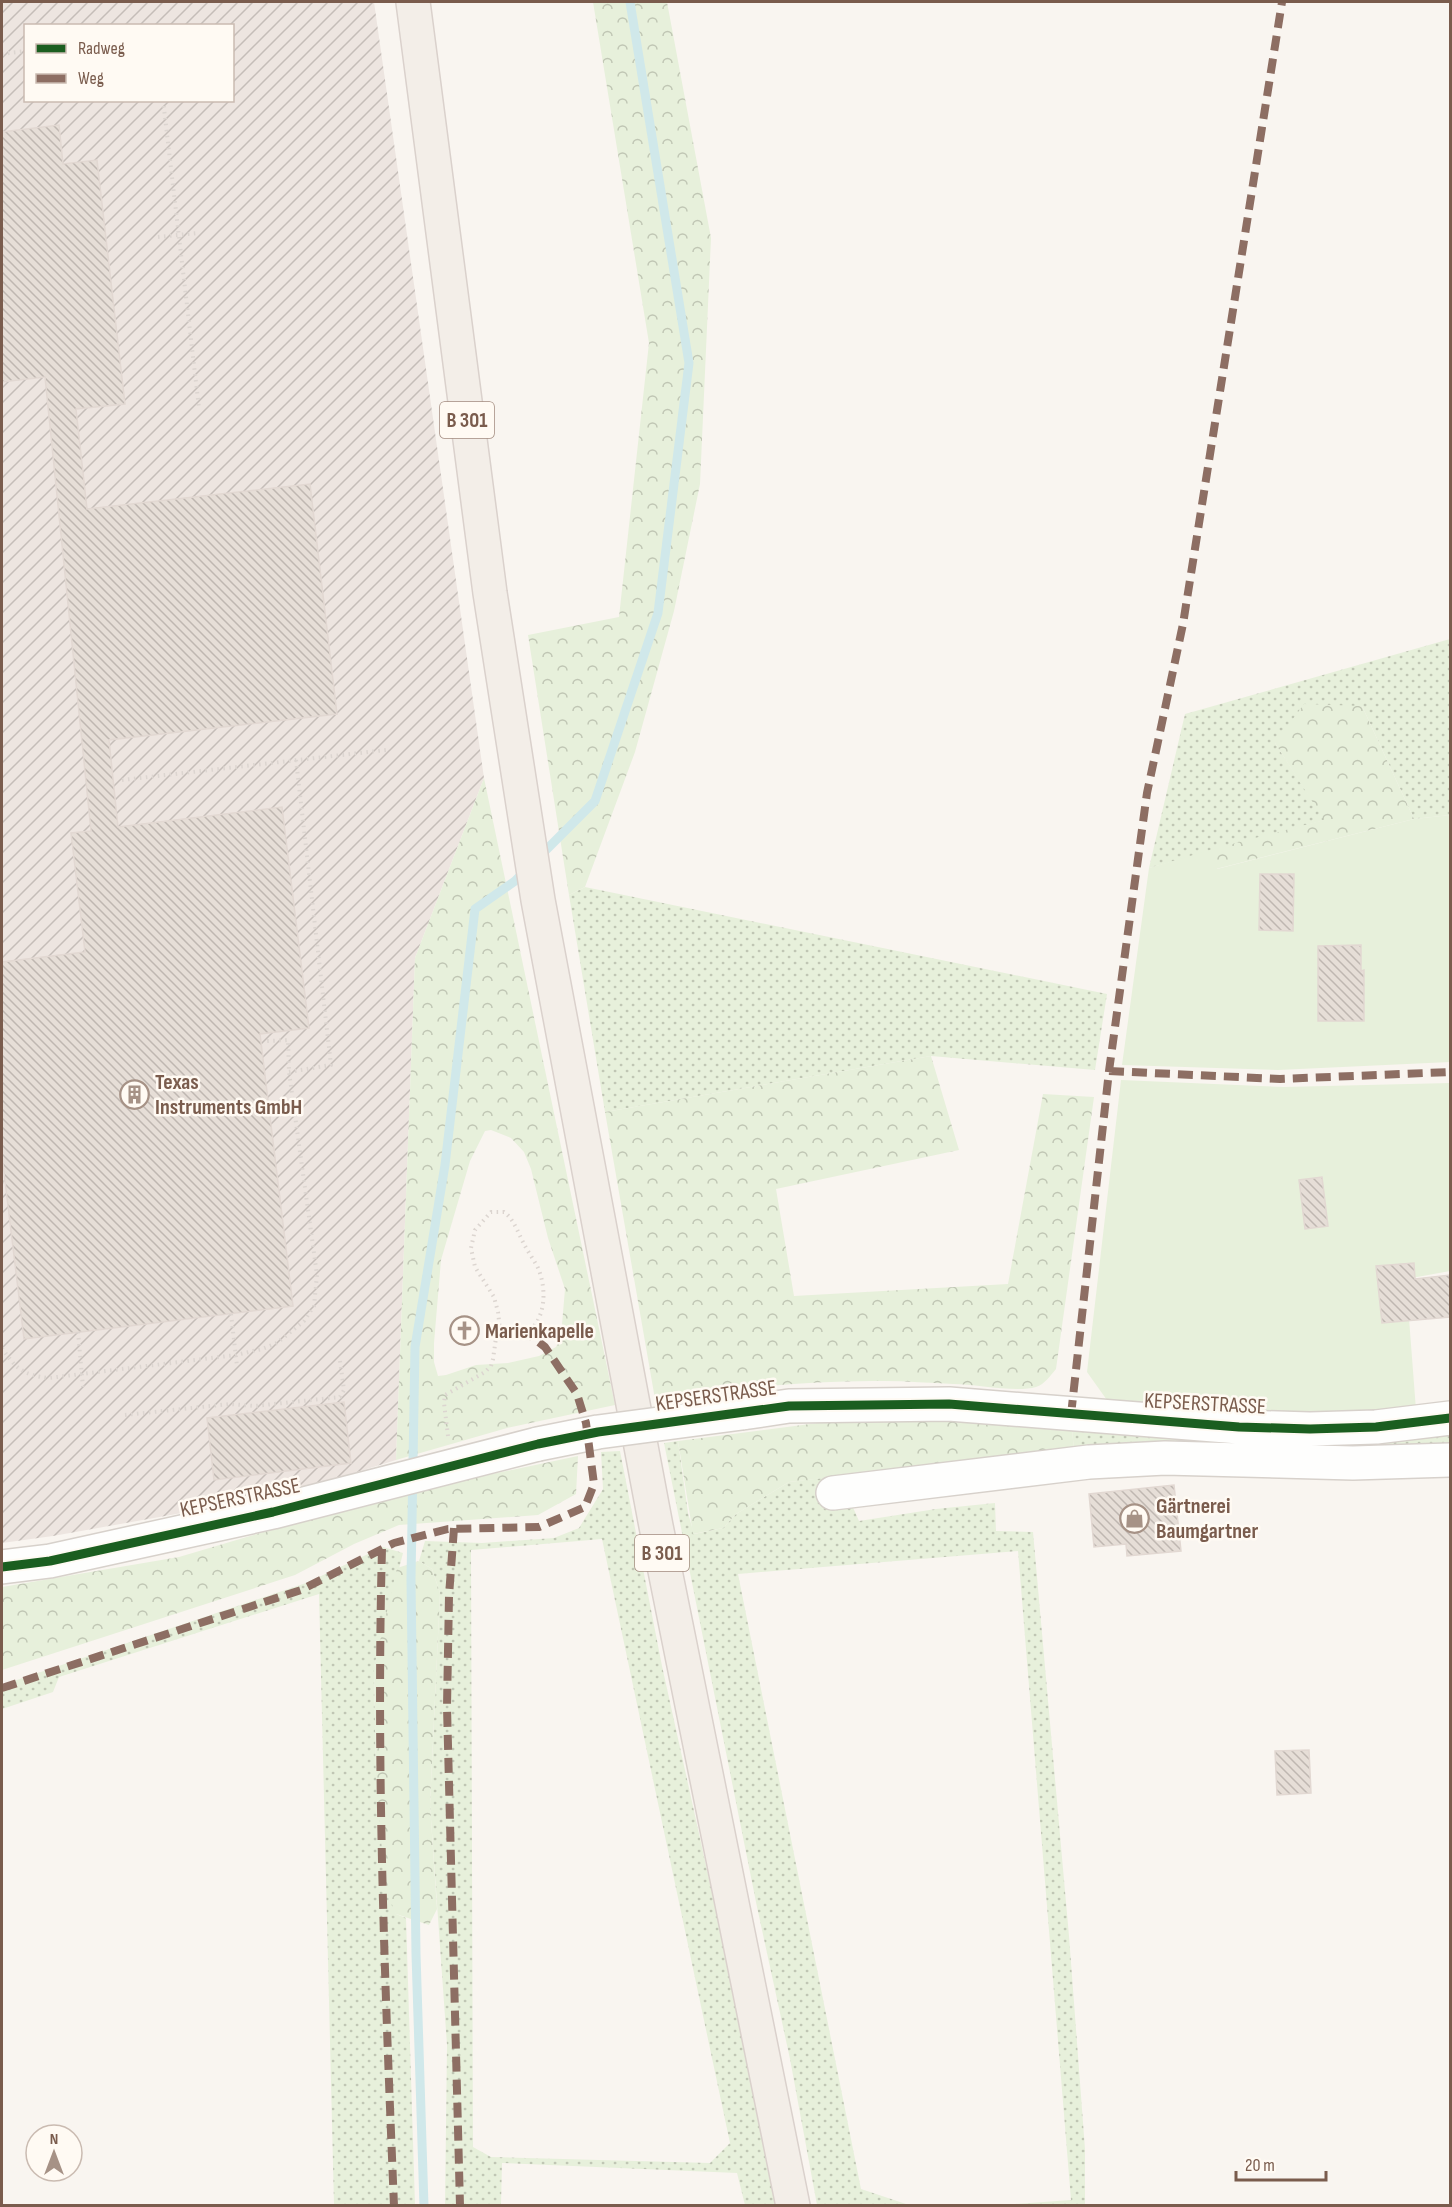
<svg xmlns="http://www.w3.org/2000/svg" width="1452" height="2207" viewBox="0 0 1452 2207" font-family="'Sofia Sans Condensed',sans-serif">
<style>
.industrial{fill:url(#industrial-furrows);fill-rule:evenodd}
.grass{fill:url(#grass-dots);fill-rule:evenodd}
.forest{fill:url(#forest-crowns);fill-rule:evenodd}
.garden{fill:#e7f0db}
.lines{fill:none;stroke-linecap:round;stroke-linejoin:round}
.stream{stroke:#d0e8ea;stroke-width:9}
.building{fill:url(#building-back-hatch);stroke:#e2d8d2;stroke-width:1.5}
.minor-casing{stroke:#d7d1cb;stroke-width:36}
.primary-casing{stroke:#dad1cc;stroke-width:36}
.path{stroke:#dcd5d0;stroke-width:4;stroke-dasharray:1.5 4.5;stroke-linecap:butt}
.minor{stroke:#fefefd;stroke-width:33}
.primary{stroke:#f3eee8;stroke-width:33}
.minor-bridge-casing{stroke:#d7d1cb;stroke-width:36;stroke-linecap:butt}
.minor-bridge{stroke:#fefefd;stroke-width:33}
.quiet{stroke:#8d6e63;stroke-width:8;stroke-dasharray:15 8;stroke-linecap:butt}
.cycleway-casing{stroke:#fffaf3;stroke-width:13}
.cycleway{stroke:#1b5e20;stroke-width:9}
.labels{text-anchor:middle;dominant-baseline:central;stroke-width:5;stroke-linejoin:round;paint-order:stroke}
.shield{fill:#fffaf3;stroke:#a28b7f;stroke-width:1.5}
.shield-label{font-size:21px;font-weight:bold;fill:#7a5c4d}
.poi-label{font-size:22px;font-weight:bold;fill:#7a5c4d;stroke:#fffaf3;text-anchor:start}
.street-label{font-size:22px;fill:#7a5c4d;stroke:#fffaf3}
</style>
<defs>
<pattern id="industrial-furrows" width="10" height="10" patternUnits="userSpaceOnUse" patternTransform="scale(1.5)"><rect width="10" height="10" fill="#ede5e0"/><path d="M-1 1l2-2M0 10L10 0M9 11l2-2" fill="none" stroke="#c5bdb8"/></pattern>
<pattern id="grass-dots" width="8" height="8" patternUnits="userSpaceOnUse" patternTransform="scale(1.5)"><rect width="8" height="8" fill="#e7f0db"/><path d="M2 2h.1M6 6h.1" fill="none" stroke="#c0c6b4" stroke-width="1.8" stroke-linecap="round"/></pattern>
<pattern id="forest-crowns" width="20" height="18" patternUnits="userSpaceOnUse" patternTransform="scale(1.5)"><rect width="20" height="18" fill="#e7f0db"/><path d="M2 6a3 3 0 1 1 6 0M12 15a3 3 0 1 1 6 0" fill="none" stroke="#c0c6b4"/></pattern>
<pattern id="building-back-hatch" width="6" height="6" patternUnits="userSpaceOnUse" patternTransform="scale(1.5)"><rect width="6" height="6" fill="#e6ded7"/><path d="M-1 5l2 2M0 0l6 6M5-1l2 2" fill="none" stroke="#bfb7b1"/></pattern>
</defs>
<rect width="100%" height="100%" fill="#f9f5f0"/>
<path class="industrial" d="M2,2H374L484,778L415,958L396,1460L283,1495L53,1536L2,1543ZM26,26H232V100H26Z"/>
<path class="grass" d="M1450,639V815L1414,819L1362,706L1275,743L1325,820L1149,868L1185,714Z
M585,887L1107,994L1095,1070L931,1056L605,1112L569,895Z
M1072,1429H1450V1454L1074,1450Z
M678,1441L688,1513L694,1534L723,1528L736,1514L789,1482L839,1476L859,1521L936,1509L995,1503L996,1531L1033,1532L1069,1936L1085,2149V2205H1001L1071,2200L1018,1551L738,1574L861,2189L909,2205H817L790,2059L757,1907L664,1443Z
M620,1451L662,1666L781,2205H745L737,2173L502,2163L501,2205H445L447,2045L430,1805L440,1593L432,1569L419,1561L425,1541L482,1543L554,1538L579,1528L603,1489L601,1452ZM602,1539L730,2143L710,2163L491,2157L473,2147L471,1550Z
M383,1547L403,1553L374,1667L376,1776L396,1914L406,1918L415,2205H334L319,1594L59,1677L53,1692L2,1709V1685L306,1583Z"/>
<path class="forest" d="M593,2H667L711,238L700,484L674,611L635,752L585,887L569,895L528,635L619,617L649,343Z
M1304,704L1362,706L1414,819L1216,869L1217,848L1324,820L1275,743Z
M484,778L615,1405L507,1428L396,1460L415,958ZM491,1130L511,1138L524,1152L531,1169L548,1238L565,1289L561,1336L556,1347L539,1356L508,1363L476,1365L446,1375L438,1376L434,1362V1343L441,1260L470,1161L485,1131Z
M931,1056L959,1150L776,1189L794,1296L1008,1284L1043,1094L1094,1097L1056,1369C1050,1376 1045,1384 1036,1387C1016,1393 975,1384 953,1384C930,1383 907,1381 884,1381C808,1380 731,1389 655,1399L605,1112Z
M956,1420L1072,1429L1074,1450L789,1482L736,1514L723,1528L693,1534L678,1441L833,1421Z
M578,1456L576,1494L538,1515L399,1525L354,1544L295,1575L2,1670V1587L179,1557L382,1497Z
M419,1561L432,1569L440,1593L430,1804L437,1909L429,1925L396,1914L385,1888L376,1776L374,1667L397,1568Z"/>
<path class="garden" d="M1450,815V1062L1278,1070L1122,1065L1149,868L1217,848V869L1414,819Z
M1121,1080L1284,1087L1450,1083V1271L1406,1279L1416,1410L1306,1420L1114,1410L1087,1372Z"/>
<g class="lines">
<path class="stream" d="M538,858L595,801L658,613L689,363L630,2
M424,2206L416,1954L411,1579L415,1347L445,1165L475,909L515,881L526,870"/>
</g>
<path class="building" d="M59,125L63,164L97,160L125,404L76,409L87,509L310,484L337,714L109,740L118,827L282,807L309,1028L260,1034L293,1306L24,1339L2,1156V962L85,952L71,833L91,831L45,377L2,382V132Z
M1260,874H1294L1293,931L1259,930Z
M1361,945V971L1364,970V1021H1318V946Z
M1322,1177L1328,1226L1305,1229L1299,1180Z
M1414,1263L1415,1279L1450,1275V1317L1382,1323L1376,1266Z
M344,1402L351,1463L214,1480L207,1418Z
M1174,1485L1181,1551L1127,1556L1126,1544L1094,1547L1089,1494Z
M1309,1750L1311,1793L1277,1795L1275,1751Z"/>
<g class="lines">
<defs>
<path id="minor" d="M742,1413L789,1406L949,1404L1239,1427L1310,1429L1376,1427L1450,1418
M833,1493L1089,1462L1165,1458L1353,1463L1450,1460
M2,1567L50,1561L273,1512L538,1444"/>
<path id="primary" d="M413,2L490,593L538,900L656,1526L793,2206"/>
</defs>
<use href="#minor" class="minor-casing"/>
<use href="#primary" class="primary-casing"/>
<path class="path" d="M2,54L26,51
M163,100L199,408
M158,237L198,233
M122,780L386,750
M289,1072L331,1065L296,760
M2,1182H5
M231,1314L237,1366
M78,1332L83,1387
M2,1348C16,1369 23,1375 49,1378L236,1355L262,1349L277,1343L304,1321L314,1306L317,1275L289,1072L288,1040L267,1041
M125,1415L230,1404L255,1406L340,1397L344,1390L340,1361
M448,1436L444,1403L445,1395L485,1372L491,1366L493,1359L496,1338L500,1329L498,1312L494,1297L475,1267L471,1248L475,1230L491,1212H504C514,1219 518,1233 524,1244C528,1252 534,1260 538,1268C547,1289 546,1319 527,1333"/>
<use href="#minor" class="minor"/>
<use href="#primary" class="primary"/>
<defs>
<path id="minor-bridge" d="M538,1444L598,1432L742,1413"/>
</defs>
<use href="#minor-bridge" class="minor-bridge-casing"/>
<use href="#minor-bridge" class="minor-bridge"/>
<path class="quiet" d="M1109,1071L1280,1079L1450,1072
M1071,1415L1109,1071L1147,793L1183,624L1282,2
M454,1528L449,1596L447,1707L460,2206
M382,1549C376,1767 385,1987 394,2206
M2,1688L301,1590L394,1543L448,1529L539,1527L585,1507L594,1484L586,1423L577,1394L545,1347L527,1333L500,1329"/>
<defs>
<path id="cycleway" d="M2,1567L50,1561L273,1512L538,1444L598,1432L789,1406L949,1404L1239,1427L1310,1429L1376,1427L1450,1418"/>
</defs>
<use href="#cycleway" class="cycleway-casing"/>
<use href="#cycleway" class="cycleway"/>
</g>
<defs>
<symbol id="building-ring" viewBox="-11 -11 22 22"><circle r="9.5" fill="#fffaf3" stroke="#a69286" stroke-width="1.5"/><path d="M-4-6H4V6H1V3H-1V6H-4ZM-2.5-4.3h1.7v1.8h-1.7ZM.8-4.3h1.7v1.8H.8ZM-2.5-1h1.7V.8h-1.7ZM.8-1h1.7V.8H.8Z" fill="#a69286"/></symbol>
<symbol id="church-ring" viewBox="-11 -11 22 22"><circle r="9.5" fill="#fffaf3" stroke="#a69286" stroke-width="1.5"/><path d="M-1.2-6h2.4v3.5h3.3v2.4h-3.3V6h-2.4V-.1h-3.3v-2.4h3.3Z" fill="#a69286"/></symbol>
<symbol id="shop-ring" viewBox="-11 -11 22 22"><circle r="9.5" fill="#fffaf3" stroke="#a69286" stroke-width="1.5"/><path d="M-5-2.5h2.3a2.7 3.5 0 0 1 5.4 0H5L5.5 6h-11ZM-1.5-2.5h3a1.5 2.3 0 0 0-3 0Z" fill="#a69286"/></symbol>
</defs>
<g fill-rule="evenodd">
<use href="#building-ring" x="118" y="1078" width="33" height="33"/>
<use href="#church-ring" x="448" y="1314" width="33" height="33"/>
<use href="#shop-ring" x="1118" y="1502" width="33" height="33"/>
</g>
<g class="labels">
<g class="shield">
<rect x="440" y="402" width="54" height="36" rx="4.5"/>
<rect x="635" y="1535" width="54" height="36" rx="4.5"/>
</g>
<g class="shield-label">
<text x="467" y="420">B 301</text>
<text x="662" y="1553">B 301</text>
</g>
<g class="poi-label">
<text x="155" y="1082">Texas<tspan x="155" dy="25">Instruments GmbH</tspan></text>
<text x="485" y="1331">Marienkapelle</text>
<text x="1156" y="1506">Gärtnerei<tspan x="1156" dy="25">Baumgartner</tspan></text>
</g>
<g class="street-label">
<text transform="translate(716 1396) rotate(-8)">KEPSERSTRASSE</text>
<text transform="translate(1205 1404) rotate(3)">KEPSERSTRASSE</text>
<text transform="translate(240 1498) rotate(-12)">KEPSERSTRASSE</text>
</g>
</g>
<rect width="1452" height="2207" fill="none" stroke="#7a5c4d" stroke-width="6"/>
<rect x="24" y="24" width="210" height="78" fill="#fffaf3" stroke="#cabbb1" stroke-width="1.5"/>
<rect x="36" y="44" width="30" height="9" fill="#1b5e20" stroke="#cabbb1" stroke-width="1.5"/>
<text x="78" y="54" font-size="18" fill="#7a5c4d">Radweg</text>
<rect x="36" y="74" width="30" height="9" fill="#8d6e63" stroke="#cabbb1" stroke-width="1.5"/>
<text x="78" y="84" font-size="18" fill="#7a5c4d">Weg</text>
<g transform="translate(54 2153)"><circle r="28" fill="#fffaf3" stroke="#cabbb1" stroke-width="1.5"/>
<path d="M0-4.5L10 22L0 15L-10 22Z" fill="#a69286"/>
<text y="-9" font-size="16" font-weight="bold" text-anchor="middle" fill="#7a5c4d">N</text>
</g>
<path d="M1236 2171v9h90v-9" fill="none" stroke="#7a5c4d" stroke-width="3"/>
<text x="1245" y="2171" font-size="18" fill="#7a5c4d" stroke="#fffaf3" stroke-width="4.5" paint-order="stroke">20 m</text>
</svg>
